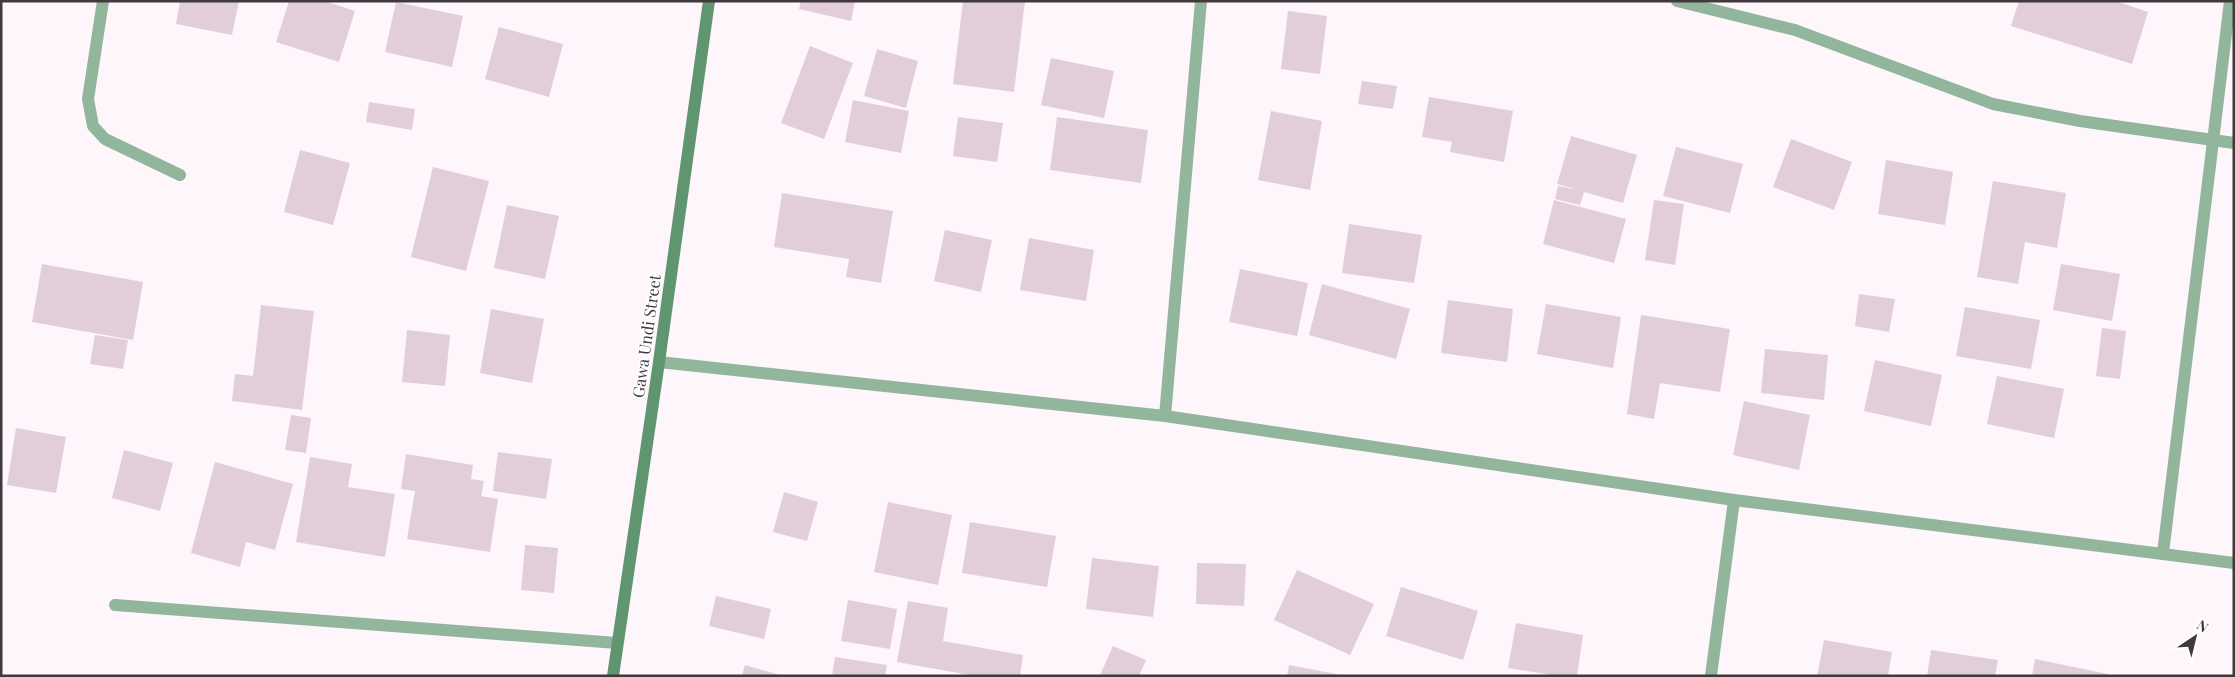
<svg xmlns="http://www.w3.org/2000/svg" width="2235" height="677" viewBox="0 0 2235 677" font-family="'Playfair Display',serif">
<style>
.building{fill:#e1ceda}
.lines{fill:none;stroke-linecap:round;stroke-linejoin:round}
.street{stroke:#92b69c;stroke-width:12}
.secondary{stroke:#5f956f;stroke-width:12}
.labels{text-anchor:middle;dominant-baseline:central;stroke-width:4;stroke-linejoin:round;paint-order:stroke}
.street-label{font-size:16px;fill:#40393d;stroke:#fff}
</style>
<rect width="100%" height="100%" fill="#fef6fb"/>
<path class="building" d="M180,1H239L232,35L176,24Z
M289,1H325L355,11L339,62L276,42Z
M801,1H855L851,21L799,9Z
M963,1H1025L1014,92L953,84Z
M2019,1H2116L2148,12L2132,64L2011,26Z
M396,2L463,16L452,67L385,52Z
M1288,11L1327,16L1320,74L1281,69Z
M499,27L563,44L549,97L485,79Z
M810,46L853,63L824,139L781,123Z
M877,49L918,61L906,108L864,96Z
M1051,58L1114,71L1104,118L1041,105Z
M1362,81L1397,86L1393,109L1358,104Z
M1429,97L1513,111L1504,162L1450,152L1452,142L1422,137Z
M853,100L909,111L901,153L845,142Z
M369,102L415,109L412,130L366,122Z
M1271,111L1322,121L1310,190L1258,180Z
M958,117L1003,123L997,162L953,156Z
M1057,117L1148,130L1141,183L1050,170Z
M1571,136L1637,155L1623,203L1584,192L1580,205L1555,199L1558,186L1578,190L1557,184Z
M1791,139L1852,162L1834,210L1773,187Z
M1676,147L1743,164L1730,213L1663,196Z
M300,150L350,163L333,225L284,212Z
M1886,160L1953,172L1945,225L1878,214Z
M433,167L489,181L466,271L411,257Z
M1993,181L2066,193L2057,248L2025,242L2018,284L1977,277Z
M782,193L893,211L881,283L846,277L849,259L774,247Z
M1554,200L1626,219L1614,263L1543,244Z
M1654,200L1684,204L1675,265L1645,260Z
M507,205L559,216L545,279L494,268Z
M1349,224L1422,235L1414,283L1342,273Z
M945,230L992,240L981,292L934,281Z
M1029,238L1094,250L1086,301L1020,290Z
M42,264L143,282L133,340L32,322Z
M2061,264L2120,274L2112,321L2053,310Z
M1240,269L1308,283L1297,336L1229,322Z
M1322,284L1410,309L1396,359L1309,335Z
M1859,294L1895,299L1889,332L1855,326Z
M1448,300L1513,309L1507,362L1441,353Z
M1546,304L1621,317L1613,368L1537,354Z
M261,305L314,311L302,410L232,401L235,374L253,376Z
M1965,307L2040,320L2031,369L1956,356Z
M491,309L544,319L532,383L480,373Z
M1641,315L1730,329L1720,392L1660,383L1654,419L1627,414Z
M2102,328L2126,331L2120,379L2096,376Z
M407,330L450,335L445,386L402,382Z
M95,335L128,340L123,369L90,364Z
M1765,349L1828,355L1824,400L1761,393Z
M1875,360L1942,375L1931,426L1864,411Z
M1997,376L2064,389L2054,438L1987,424Z
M1744,401L1810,415L1799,470L1733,455Z
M291,415L311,418L306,453L285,450Z
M16,428L66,437L56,493L7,485Z
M124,450L173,463L160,511L112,498Z
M498,452L552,459L546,499L493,491Z
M406,454L473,465L471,479L484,481L481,496L498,499L490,552L407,539L415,491L401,489Z
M310,457L352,464L348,487L395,494L385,557L296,542Z
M215,462L293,484L275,550L246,542L240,567L191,553Z
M784,492L818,502L807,541L773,532Z
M888,502L952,515L938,585L874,572Z
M970,522L1056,536L1047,587L962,573Z
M525,545L558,548L554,593L521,590Z
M1092,558L1159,566L1153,617L1086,609Z
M1197,563L1246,564L1244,606L1196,604Z
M1297,570L1374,604L1350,655L1274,620Z
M1401,587L1478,611L1463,660L1386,636Z
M716,596L771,609L764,639L709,626Z
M848,600L897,609L890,649L841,641Z
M908,601L948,608L943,641L1023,655L1020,676H975L897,662Z
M1516,623L1583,635L1577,676H1558L1508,668Z
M1824,640L1892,652L1888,676H1817Z
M1113,646L1146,660L1139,676L1100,675Z
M1931,650L1998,660L1995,676H1927Z
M835,657L887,665L885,676H832Z
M2035,659L2108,674V676H2032Z
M745,665L780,675V676H742Z
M1289,665L1341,675V676H1287Z"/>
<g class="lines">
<path class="street" d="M103,1L88,99L93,126L105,139L180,175
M1677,1L1795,30L1993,104L2080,121L2234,143
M659,362L1165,416L1734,500L2234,563
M1165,416L1201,1
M2163,553L2230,1
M115,605L617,643
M1711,676L1734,500"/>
<path class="secondary" d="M613,676L659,362L709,1"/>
</g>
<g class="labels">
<g class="street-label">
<text transform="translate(646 336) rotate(-82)">Gawa Undi Street</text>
</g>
</g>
<rect width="2235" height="677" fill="none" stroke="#40393d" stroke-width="5"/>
<g transform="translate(2195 637) rotate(35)" stroke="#ffffff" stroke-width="4" paint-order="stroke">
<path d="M0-4L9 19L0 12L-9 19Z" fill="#40393d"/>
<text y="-8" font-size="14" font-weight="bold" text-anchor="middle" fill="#40393d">N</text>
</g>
</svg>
